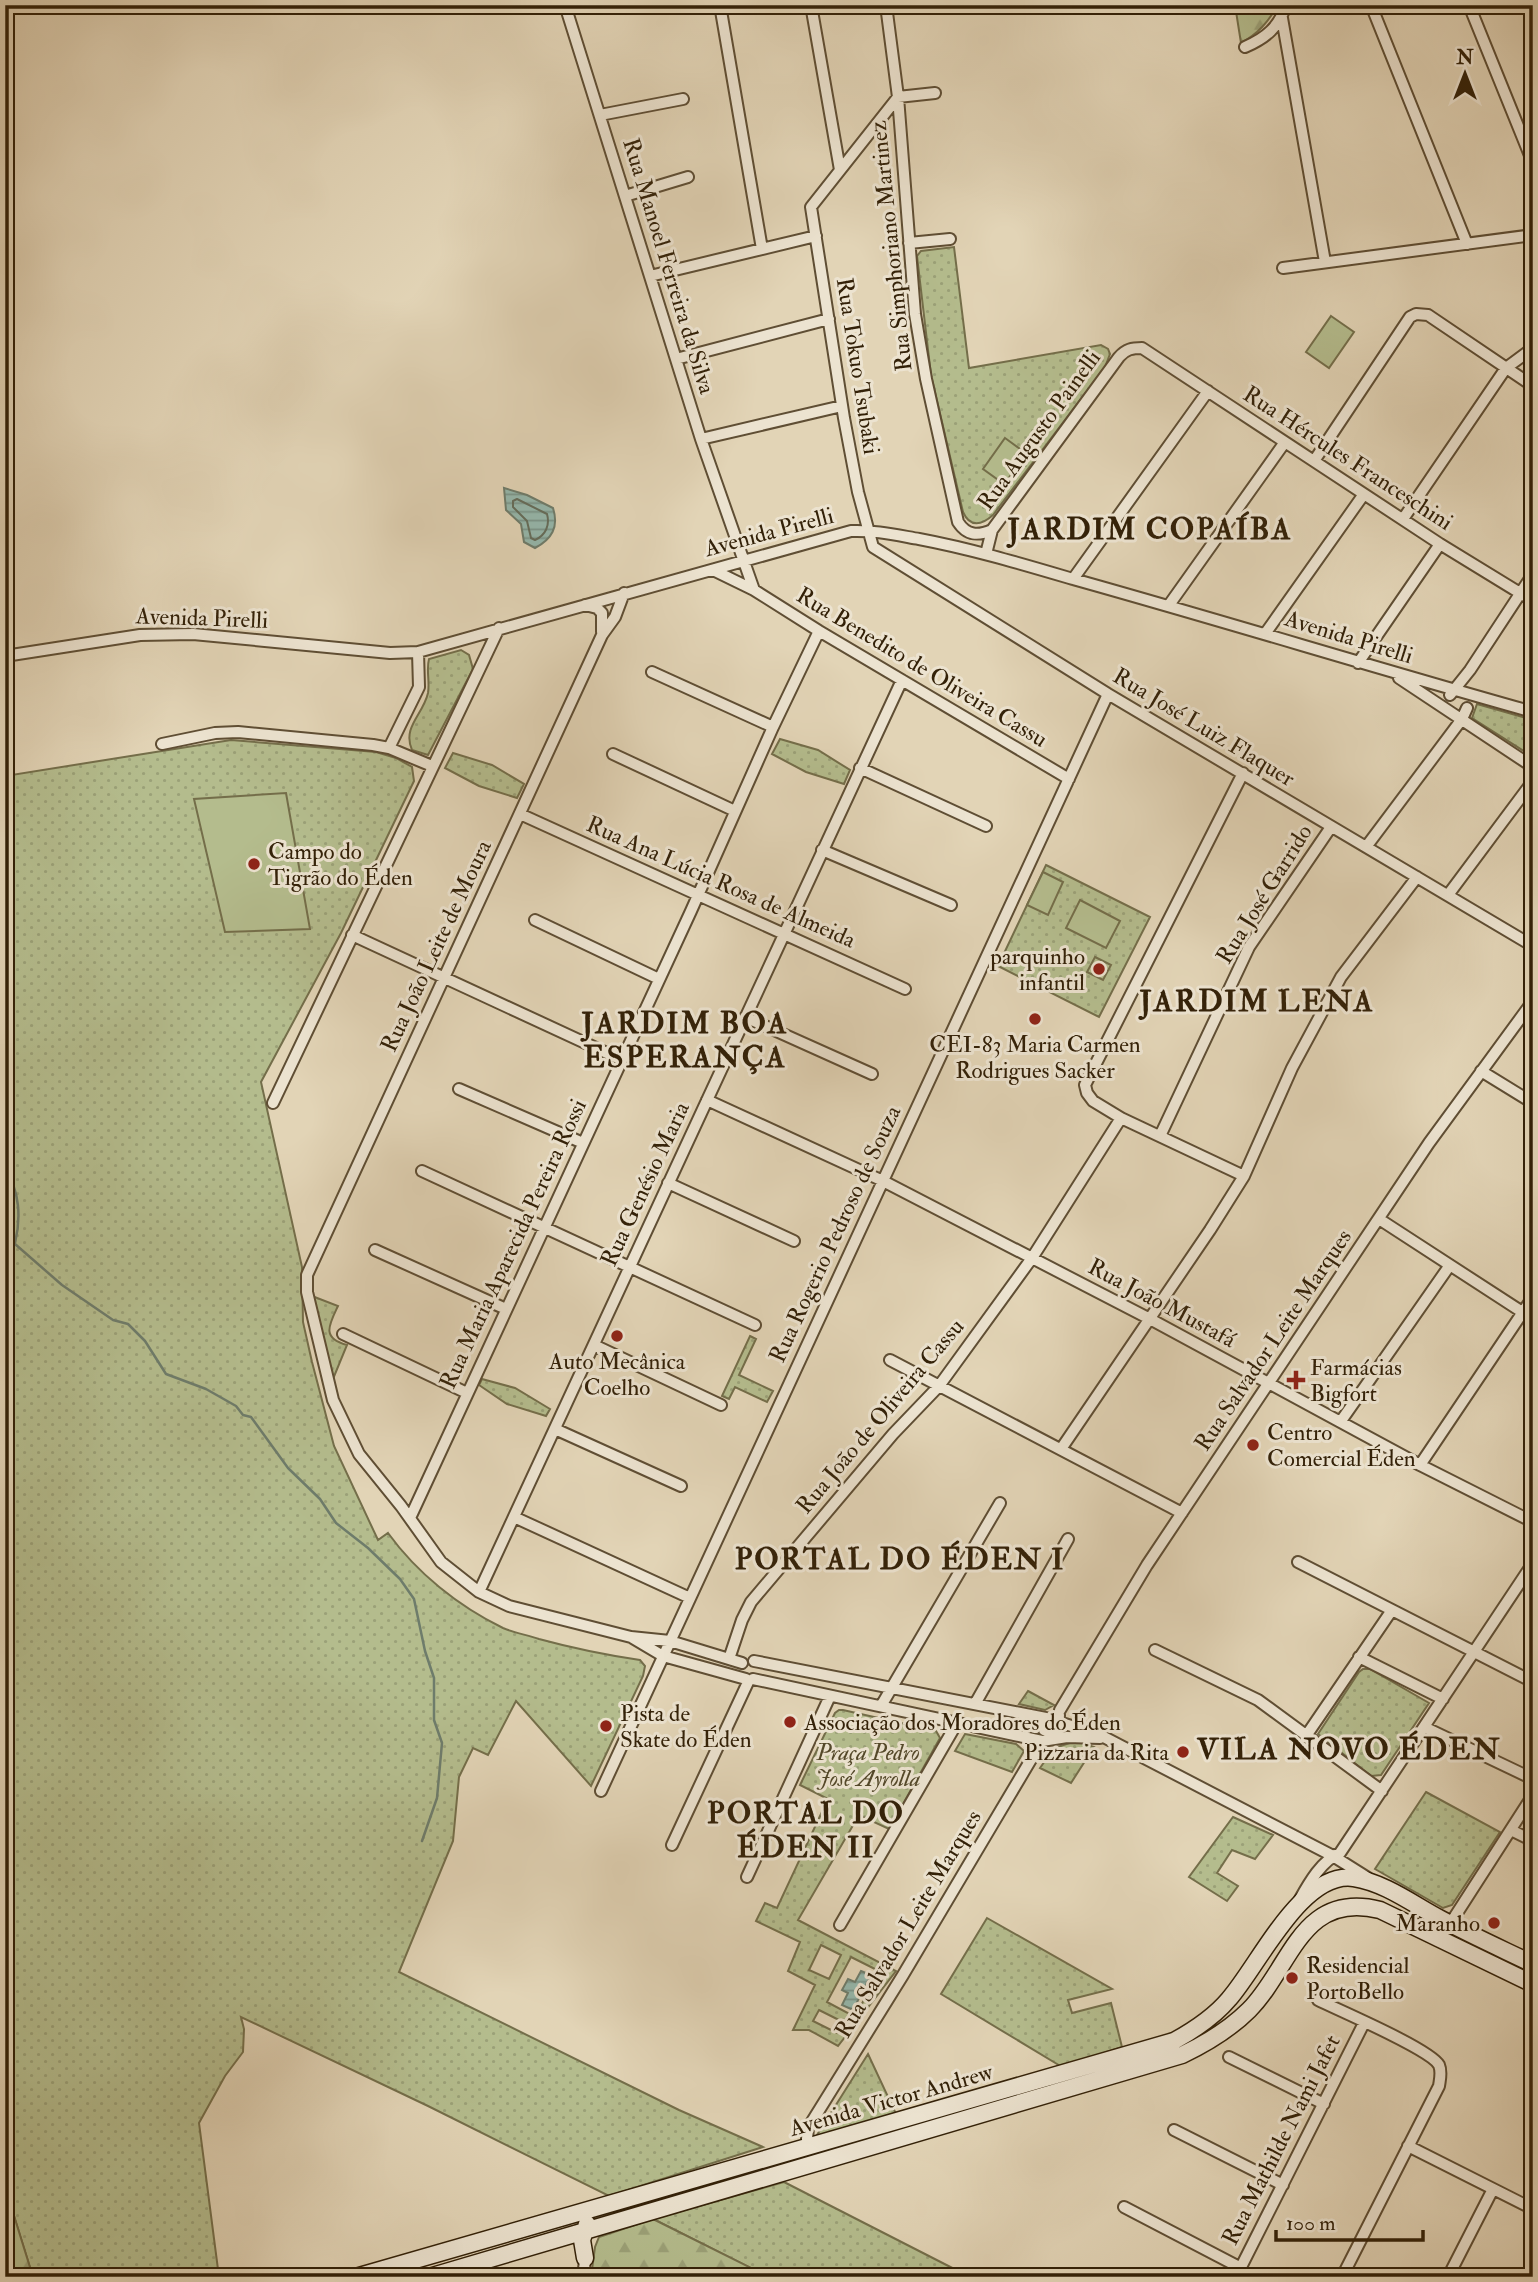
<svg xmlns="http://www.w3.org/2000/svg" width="1538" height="2282" viewBox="0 0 1538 2282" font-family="'IM FELL Double Pica',serif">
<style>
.grass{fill:url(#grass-dots);stroke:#746e4a;stroke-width:2;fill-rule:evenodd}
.forest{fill:url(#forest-firs);stroke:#746e4a;stroke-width:2}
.garden{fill:#b4bc8d;stroke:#746e4a;stroke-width:2}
.water{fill:url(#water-rules);stroke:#6e7c6b;stroke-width:2}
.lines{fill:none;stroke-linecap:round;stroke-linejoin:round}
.shore{stroke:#646c5a;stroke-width:2}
.stream{stroke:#6e7c6b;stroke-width:2.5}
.minor-casing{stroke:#5f4e34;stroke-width:14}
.secondary-casing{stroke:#332108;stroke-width:19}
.minor{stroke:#ece3d0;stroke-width:10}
.secondary{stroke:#ece3d0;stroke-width:16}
.poi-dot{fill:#8f2418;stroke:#ece3d0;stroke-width:2.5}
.labels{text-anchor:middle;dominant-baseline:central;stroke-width:6;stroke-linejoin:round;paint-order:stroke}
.street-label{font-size:23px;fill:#332108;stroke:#ece3d0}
.poi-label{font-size:23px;fill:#332108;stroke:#ece3d0;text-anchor:start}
.park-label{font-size:23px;font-style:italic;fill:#534829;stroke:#ece3d0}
.district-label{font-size:30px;font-weight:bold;letter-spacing:2px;fill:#332108;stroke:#ece3d0}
</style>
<defs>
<pattern id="grass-dots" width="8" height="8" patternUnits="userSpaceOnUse" patternTransform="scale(1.75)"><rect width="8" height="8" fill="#b4bc8d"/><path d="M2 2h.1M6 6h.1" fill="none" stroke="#9ba178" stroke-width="1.8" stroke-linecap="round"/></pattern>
<pattern id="forest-firs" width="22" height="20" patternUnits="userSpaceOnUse" patternTransform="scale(1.75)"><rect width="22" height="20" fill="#b4bc8d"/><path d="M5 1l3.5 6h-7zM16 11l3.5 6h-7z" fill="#9ba178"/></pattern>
<pattern id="water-rules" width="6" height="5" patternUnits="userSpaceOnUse" patternTransform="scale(1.75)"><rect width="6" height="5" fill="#95b8ad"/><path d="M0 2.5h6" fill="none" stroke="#7a958b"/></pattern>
</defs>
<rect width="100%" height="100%" fill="#e2d4b6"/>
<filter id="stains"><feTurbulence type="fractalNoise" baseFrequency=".00286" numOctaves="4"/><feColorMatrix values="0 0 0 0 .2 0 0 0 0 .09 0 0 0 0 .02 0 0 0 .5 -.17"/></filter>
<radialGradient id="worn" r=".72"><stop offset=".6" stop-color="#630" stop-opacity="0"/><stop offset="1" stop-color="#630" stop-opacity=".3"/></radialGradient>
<path class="grass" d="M954,247L969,368L1101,345L1108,349L1110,354L1105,367L993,515C982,525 970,528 963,512L931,375L917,256L921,251Z
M461,650L469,655L473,669L428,755L412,750C402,727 423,715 428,693C430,681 426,670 429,659Z
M1477,704L1533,720V757L1472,718Z
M780,739L818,750L850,770L844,784L806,772L772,754Z
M231,740L376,752L396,758L412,767L414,781L341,933L261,1082L302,1267L303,1322L312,1362L334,1446L378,1540L388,1533C417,1573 458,1606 503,1628C514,1633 528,1635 539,1639C572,1648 606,1655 640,1660L645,1666L643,1676L591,1786L516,1701L488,1755L473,1748L459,1777L453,1841L399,1972L679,2110L763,2147L609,2196L428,2106L241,2017L244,2029L243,2052L225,2076L199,2123L219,2277H33L10,2203L5,2199V776Z
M453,753L492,765L524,784L517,798L479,786L445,768Z
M1046,865L1150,917L1099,1017L998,966Z
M312,1296L338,1306C329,1325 321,1338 347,1345L333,1379Z
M750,1336L756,1339L739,1375L773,1391L767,1402L735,1387L729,1399L722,1396Z
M482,1379L515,1388L550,1409L546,1416L507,1404L479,1385Z
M1363,1669H1370L1429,1703L1381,1775L1371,1776L1318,1734L1359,1672Z
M1028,1691L1054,1705L1045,1710L1019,1704Z
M839,1710H843L936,1731L940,1738L889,1829L859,1815L798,1920L896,1971L838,2046L809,2030H793L815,1985L788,1971L800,1942L756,1921L765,1903L777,1908L828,1799L800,1785L835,1713ZM821,1945L841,1955L829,1979L809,1970ZM851,1957L879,1971L855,2017L827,2002ZM819,2010L843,2022L837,2033L813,2021Z
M965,1734L1016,1744L1024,1751L1012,1772L955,1751Z
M1076,1741L1094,1747L1071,1783L1040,1768L1054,1748Z
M1426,1792L1500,1832L1452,1905L1443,1908L1375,1869Z
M1233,1817L1273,1835L1255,1859L1232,1850L1217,1873L1238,1886L1227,1901L1189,1877Z
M987,1918L1112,1989L1068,2000L1072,2013L1111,2003L1122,2047L1062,2067L941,1994Z
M868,2054L897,2116L819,2138L817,2135Z
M784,2182L970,2277H769L653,2219Z"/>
<path class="forest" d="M1235,5H1278C1268,22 1258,34 1241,43Z
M5,2199L10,2203L33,2277H5Z
M653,2219L769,2277H591L595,2247L599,2237Z"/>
<path class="garden" d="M1331,316L1354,332L1329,368L1306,352Z
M1005,438L1027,454L1004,484L983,469Z
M286,793L310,929L225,932L194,799Z
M1043,872L1063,882L1048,915L1027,905Z
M1080,900L1120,921L1106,948L1066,928Z
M1095,957L1111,965L1103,980L1087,972Z"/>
<path class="water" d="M504,488L527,495L553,508C559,527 552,539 535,548L524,542L521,524L506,510Z
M861,1971L871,1975L853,2010L842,2005L848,1993L842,1990L848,1979L855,1982Z"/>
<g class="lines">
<path class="shore" d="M517,499L547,514C550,525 546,535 535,540L531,538L527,521L513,507V501Z"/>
<path class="stream" d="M5,1075L7,1090L5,1101
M5,1133V1137
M5,1170C20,1190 21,1219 15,1243C13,1250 8,1257 5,1264
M15,1244L62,1285L113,1320L128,1324L145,1341L166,1374L206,1389L236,1406L243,1415L251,1417L288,1468L320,1499L336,1523L368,1548L400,1579L414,1599L425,1651L434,1678V1720L442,1743L437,1798L422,1841
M5,1333V1344"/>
<defs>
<path id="minor" d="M565,5L701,439L754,590
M720,5L762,249
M811,5L840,170
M886,5L898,97L915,314L926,379L958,522C967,536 978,536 992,530
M1371,5L1467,244
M1469,5L1533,163
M1282,18L1325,262
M1245,47C1266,38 1279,27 1286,5
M935,93L898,97L811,207L844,418L858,492L873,547L1108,694L1533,946
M600,115L683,99
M625,196L688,177
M909,243L950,239
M1283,268L1533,235
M650,276L816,236
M676,359L829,319
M701,439L842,406
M1314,461L1410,317L1416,314L1428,315L1533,386
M1403,519L1506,368L1533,348
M986,554L992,530L1119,357C1126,349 1132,348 1142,348L1440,544L1533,601
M713,570L754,590L819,631L1069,779
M1073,579L1208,391
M624,593L615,617L602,635L307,1275V1292L333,1400L359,1454L401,1506L441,1562L479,1592L509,1606L631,1637L670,1641L742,1663
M585,605L597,608L602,613V632
M1169,605L1285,442
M1265,634L1364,494
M5,656L140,635L193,634L390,653L418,652L851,531C874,530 896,535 919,539C972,549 1022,564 1073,579C1227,622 1379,669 1533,712
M1358,663L1440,544
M652,672L773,727
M1399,678L1533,767
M1450,695L1470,670L1533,574
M162,744L215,733L238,732L373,745L389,748L432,766
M389,748L419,687L418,652
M613,754L735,811
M860,768L986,826
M1243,773L1085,1085L1087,1093L1093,1101L1121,1118L1244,1176
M520,814L905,989
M1366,847L1462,719L1467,708
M822,850L951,905
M1448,895L1533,781
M535,920L659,979
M352,935L622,1060
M745,1017L872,1074
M1481,1071L1533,1103
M459,1089L583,1143
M707,1100L883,1181L1150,1319L1420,1465L1533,1522
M273,1103L499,628
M1160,1136L1249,947L1331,827
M422,1171L755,1325
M668,1183L794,1241
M1379,1219L1533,1319
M375,1250L506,1309
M343,1334L467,1393
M594,1345L721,1405
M890,1360L1182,1513
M1341,1421L1450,1265
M555,1429L681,1486
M1061,1449L1210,1230L1244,1176L1292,1068L1341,977L1417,877
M1420,1465L1533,1297
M514,1517L690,1598
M410,1518L691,911L773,727L819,631
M1298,1562L1533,1682
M479,1592L902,680
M631,1637L663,1656L746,1679
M1155,1650L1258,1700L1382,1791
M1359,1657L1443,1699
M729,1659L742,1620L751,1602L893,1434L939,1386L1032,1258L1121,1118
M754,1661L1051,1719
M753,1679L1042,1741L1067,1737L1100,1738
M975,1704L1068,1539
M881,1706L1000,1503
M1060,1710L1147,1565L1429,1143L1533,1001
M1054,1720H1048L1044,1723V1730L1052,1734L1058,1730L1059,1715
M1055,1721L1098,1734L1333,1856L1368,1878
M1424,1727L1533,1779
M1306,1736L1392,1610
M601,1791L1108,694
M1511,1830L1533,1841
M672,1845L749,1680
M747,1877L830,1696
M1300,1899C1309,1883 1322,1860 1340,1853L1533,1563
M1450,1924L1533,1795
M840,1925L957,1723
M1318,2000C1338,2010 1430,2049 1439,2065C1442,2072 1440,2079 1439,2086L1342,2277
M1229,2057L1324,2104
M1174,2130L1283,2185
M1408,2146L1533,2209
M809,2147L807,2139L808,2128L903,1975L1042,1741
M1124,2207L1241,2268
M583,2277L586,2252
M1236,2277L1364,2023
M1448,2277L1493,2189"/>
<path id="secondary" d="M585,2258L582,2240L587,2224
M356,2277L1174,2041C1194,2030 1214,2017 1229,1999C1259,1965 1302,1870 1354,1878C1386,1883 1414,1905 1441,1919C1471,1935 1502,1949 1533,1964
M429,2277L1182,2055C1207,2043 1230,2029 1249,2010C1291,1968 1301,1890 1380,1910L1533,1984"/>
</defs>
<use href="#minor" class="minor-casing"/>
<use href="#secondary" class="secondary-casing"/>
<use href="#minor" class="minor"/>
<use href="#secondary" class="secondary"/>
</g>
<g class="poi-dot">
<circle cx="254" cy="864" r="7"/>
<circle cx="1099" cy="969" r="7"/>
<circle cx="1035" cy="1019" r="7"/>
<circle cx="617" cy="1336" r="7"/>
<path d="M1292.5 1369.5h7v7h7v7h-7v7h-7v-7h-7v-7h7z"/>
<circle cx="1253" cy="1445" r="7"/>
<circle cx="790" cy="1722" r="7"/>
<circle cx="606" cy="1726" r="7"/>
<circle cx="1183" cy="1752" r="7"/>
<circle cx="1494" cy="1923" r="7"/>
<circle cx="1292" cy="1978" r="7"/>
</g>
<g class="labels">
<g class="street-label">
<text transform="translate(891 246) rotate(-96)">Rua Simphoriano Martinez</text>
<text transform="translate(669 266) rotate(73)">Rua Manoel Ferreira da Silva</text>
<text transform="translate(858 366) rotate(81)">Rua Tokuo Tsubaki</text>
<text transform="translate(1039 430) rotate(-54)">Rua Augusto Painelli</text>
<text transform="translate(1348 458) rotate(33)">Rua Hércules Franceschini</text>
<text transform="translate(769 532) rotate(-15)">Avenida Pirelli</text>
<text transform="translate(202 618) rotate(2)">Avenida Pirelli</text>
<text transform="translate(1349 637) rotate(17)">Avenida Pirelli</text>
<text transform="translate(922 667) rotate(31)">Rua Benedito de Oliveira Cassu</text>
<text transform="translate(1204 727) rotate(31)">Rua José Luiz Flaquer</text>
<text transform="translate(721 882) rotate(24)">Rua Ana Lúcia Rosa de Almeida</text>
<text transform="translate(1264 894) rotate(-58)">Rua José Garrido</text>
<text transform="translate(436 946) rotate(-65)">Rua João Leite de Moura</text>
<text transform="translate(645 1184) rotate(-65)">Rua Genésio Maria</text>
<text transform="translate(835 1234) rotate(-65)">Rua Rogerio Pedroso de Souza</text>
<text transform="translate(513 1244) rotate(-65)">Rua Maria Aparecida Pereira Rossi</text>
<text transform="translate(1162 1303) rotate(28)">Rua João Mustafá</text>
<text transform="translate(1273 1340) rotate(-56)">Rua Salvador Leite Marques</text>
<text transform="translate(880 1416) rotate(-50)">Rua João de Oliveira Cassu</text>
<text transform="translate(908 1924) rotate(-59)">Rua Salvador Leite Marques</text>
<text transform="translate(891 2100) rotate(-16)">Avenida Victor Andrew</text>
<text transform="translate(1281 2140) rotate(-63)">Rua Mathilde Nami Jafet</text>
</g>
<g class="poi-label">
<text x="268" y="851">Campo do<tspan x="268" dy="26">Tigrão do Éden</tspan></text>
<text x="1085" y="956" text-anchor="end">parquinho<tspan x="1085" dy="26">infantil</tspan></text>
<text x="1035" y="1044" text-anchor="middle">CEI-83 Maria Carmen<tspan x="1035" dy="26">Rodrigues Sacker</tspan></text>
<text x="617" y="1361" text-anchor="middle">Auto Mecânica<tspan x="617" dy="26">Coelho</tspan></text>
<text x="1310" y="1367">Farmácias<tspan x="1310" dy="26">Bigfort</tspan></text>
<text x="1267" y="1432">Centro<tspan x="1267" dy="26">Comercial Éden</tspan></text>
<text x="620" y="1713">Pista de<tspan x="620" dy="26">Skate do Éden</tspan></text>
<text x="804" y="1722">Associação dos Moradores do Éden</text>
<text x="1169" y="1752" text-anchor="end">Pizzaria da Rita</text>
<text x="1480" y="1923" text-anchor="end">Maranho</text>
<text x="1306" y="1965">Residencial<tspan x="1306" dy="26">PortoBello</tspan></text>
</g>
<g class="park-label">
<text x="868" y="1752">Praça Pedro<tspan x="868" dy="26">José Ayrolla</tspan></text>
</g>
<g class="district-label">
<text x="1150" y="529">JARDIM COPAÍBA</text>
<text x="1257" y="1001">JARDIM LENA</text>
<text x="685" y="1023">JARDIM BOA<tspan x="685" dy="34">ESPERANÇA</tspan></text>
<text x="900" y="1559">PORTAL DO ÉDEN I</text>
<text x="1349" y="1749">VILA NOVO ÉDEN</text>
<text x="806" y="1813">PORTAL DO<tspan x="806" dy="34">ÉDEN II</tspan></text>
</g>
</g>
<rect width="1538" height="2282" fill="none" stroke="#e2d4b6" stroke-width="28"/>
<rect x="7" y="7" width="1524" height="2268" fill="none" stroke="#332108" stroke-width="3.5"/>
<rect x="14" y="14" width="1510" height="2254" fill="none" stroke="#332108" stroke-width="2"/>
<g transform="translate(1465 74)" stroke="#ece3d0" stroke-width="5" paint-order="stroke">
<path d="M0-5L12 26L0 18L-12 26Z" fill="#332108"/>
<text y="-10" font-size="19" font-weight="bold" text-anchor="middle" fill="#332108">N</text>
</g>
<path d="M1276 2230v10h147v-10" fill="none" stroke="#332108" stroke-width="3.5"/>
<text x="1286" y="2230" font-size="21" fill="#332108" stroke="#ece3d0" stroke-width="5" paint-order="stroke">100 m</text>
<rect width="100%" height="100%" filter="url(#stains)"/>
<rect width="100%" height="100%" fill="url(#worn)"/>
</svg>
